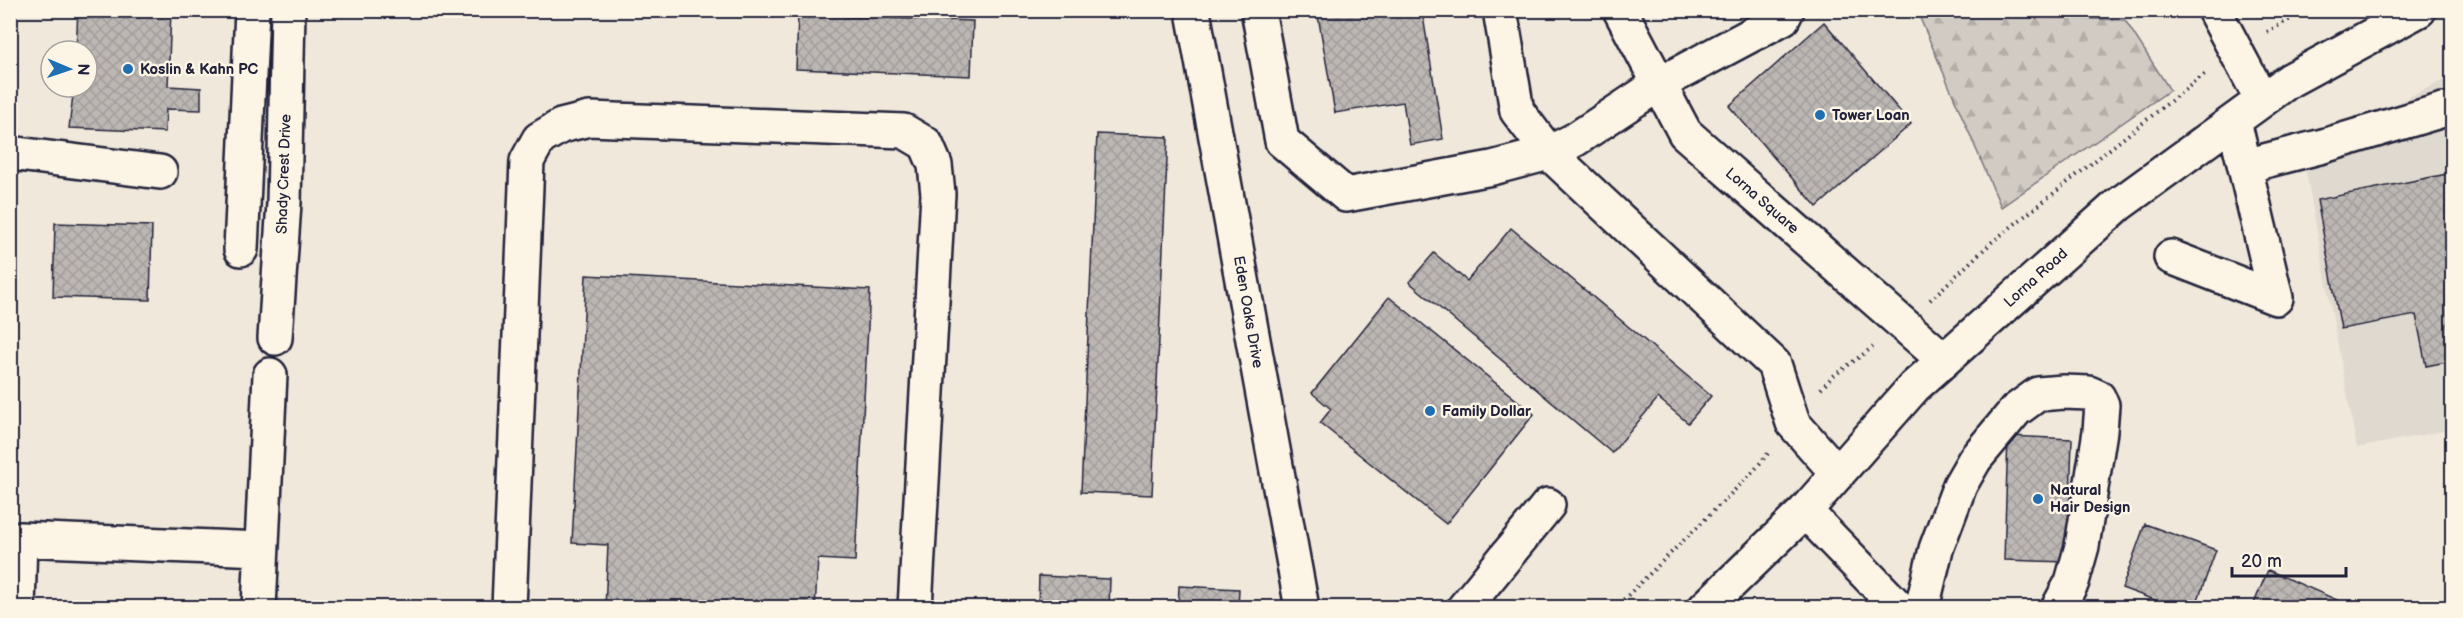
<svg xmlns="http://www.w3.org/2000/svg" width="2463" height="618" viewBox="0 0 2463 618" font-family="'Balsamiq Sans',sans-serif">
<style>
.built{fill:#e0d9cf}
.forest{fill:url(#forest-firs);stroke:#7a767f;stroke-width:1.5}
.building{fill:url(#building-cross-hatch);stroke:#22223b;stroke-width:1.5}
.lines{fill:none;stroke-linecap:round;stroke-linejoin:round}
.minor-casing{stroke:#22223b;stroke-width:38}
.path{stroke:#22223b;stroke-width:4;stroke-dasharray:1.5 4.5;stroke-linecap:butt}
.minor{stroke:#fcf5e5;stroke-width:33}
.poi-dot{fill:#1f6fb2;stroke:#fcf5e5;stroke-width:2}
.labels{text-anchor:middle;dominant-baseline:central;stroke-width:5;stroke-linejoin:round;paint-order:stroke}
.poi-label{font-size:15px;font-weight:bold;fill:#22223b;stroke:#fcf5e5;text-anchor:start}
.street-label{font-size:15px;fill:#22223b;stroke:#fcf5e5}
</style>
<defs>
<pattern id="forest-firs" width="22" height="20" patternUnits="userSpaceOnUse" patternTransform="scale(1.5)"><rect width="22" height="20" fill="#d1cbc3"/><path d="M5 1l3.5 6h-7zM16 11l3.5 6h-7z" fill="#b3aea8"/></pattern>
<pattern id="building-cross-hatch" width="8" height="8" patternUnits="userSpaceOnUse" patternTransform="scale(1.5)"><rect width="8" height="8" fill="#bcb7b3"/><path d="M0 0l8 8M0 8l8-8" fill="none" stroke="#a19d9b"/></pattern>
</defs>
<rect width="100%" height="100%" fill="#efe8db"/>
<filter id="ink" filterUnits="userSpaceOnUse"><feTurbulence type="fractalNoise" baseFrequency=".0167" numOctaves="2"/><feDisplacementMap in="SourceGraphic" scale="12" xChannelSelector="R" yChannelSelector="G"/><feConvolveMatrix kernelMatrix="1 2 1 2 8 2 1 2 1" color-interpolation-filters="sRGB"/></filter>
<g filter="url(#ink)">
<path class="built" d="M2452,76V429L2357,448L2302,150Z"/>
<path class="forest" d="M2001,11L2004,16L2125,20L2170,90L2001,207L1917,11Z"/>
<path class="building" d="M78,10H171L168,86L201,88V110L166,109L165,132L69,128L74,87H87V51H76Z
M1317,10H1422L1443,139L1410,145L1403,102L1335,113Z
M798,15L973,21L971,76L796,69Z
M1824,22L1911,124L1817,207L1729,106Z
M1097,134L1168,137L1152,495L1081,492Z
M2452,173V361L2426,366L2416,315L2341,329L2317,200Z
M55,223L152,226L150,300L53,297Z
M1511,228L1711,396L1688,423L1658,398L1612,453L1409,282L1434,253L1467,281Z
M586,275L870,290L855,561L818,559L815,608H605L608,545L572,543Z
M1389,297L1534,414L1446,524L1320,423L1331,409L1312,393Z
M2008,436L2072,439L2068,562L2004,560Z
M2145,524L2216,550L2195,608H2176L2122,588Z
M2268,570L2353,607V608H2252Z
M1039,576L1110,579L1109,608H1038Z
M1179,586L1239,589L1238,608H1178Z"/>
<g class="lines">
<defs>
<path id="minor" d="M1258,10L1282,141L1346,195L1492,168L1549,153L1576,139L1659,84L1783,18L1787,10
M1500,10L1517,111L1549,153L1774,364L1793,423L1838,474
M1620,10L1685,133L1944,360
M2214,10L2262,100
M1194,17L1302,608
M10,153L160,172
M2245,166L2323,146L2443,110
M241,249L252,10
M2171,257L2276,298L2234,121
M275,338L284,203L288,10
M1805,511L1899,608
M18,608L20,539L261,549
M259,608L270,375
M509,608L527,161L539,139L561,126L589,119L904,131L926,144L935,165L938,194L915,608
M1464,608L1548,505
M1705,608L1805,511L1914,387L2118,205L2290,80L2419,10
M1922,608L1936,549L1960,485L1975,459L2016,410L2038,394L2064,392L2089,393L2098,397L2102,405L2100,431L2082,546L2072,582L2058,608"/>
</defs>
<use href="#minor" class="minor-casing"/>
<path class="path" d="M2267,32L2307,10
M1930,300L1992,242L2206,73
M1821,389L1832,377L1873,347
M1615,608L1752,473L1770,451"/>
<use href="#minor" class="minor"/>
</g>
</g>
<g class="poi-dot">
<circle cx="128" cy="69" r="6"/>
<circle cx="1820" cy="115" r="6"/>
<circle cx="1430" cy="411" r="6"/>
<circle cx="2038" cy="499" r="6"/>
</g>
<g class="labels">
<g class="poi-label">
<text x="140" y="69">Koslin &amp; Kahn PC</text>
<text x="1832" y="115">Tower Loan</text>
<text x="1442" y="411">Family Dollar</text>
<text x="2050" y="490">Natural<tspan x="2050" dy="17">Hair Design</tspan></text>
</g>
<g class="street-label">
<text transform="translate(284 174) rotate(-88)">Shady Crest Drive</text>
<text transform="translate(1762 201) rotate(41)">Lorna Square</text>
<text transform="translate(2036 278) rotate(-42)">Lorna Road</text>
<text transform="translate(1248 312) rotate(80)">Eden Oaks Drive</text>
</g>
</g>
<rect width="2463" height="618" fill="none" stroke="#fcf5e5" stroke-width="36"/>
<rect x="18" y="18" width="2427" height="582" fill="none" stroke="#22223b" stroke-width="2" filter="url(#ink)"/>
<g transform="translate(69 69) rotate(92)"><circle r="28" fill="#fcf5e5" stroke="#a5a1a1" stroke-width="1.5"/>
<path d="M0-4.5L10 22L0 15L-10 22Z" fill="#1f6fb2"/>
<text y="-9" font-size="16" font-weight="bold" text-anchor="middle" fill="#22223b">N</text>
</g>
<path d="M2232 567v9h114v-9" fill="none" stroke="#22223b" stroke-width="3"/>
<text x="2241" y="567" font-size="18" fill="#22223b" stroke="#fcf5e5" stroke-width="4.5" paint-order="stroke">20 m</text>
</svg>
